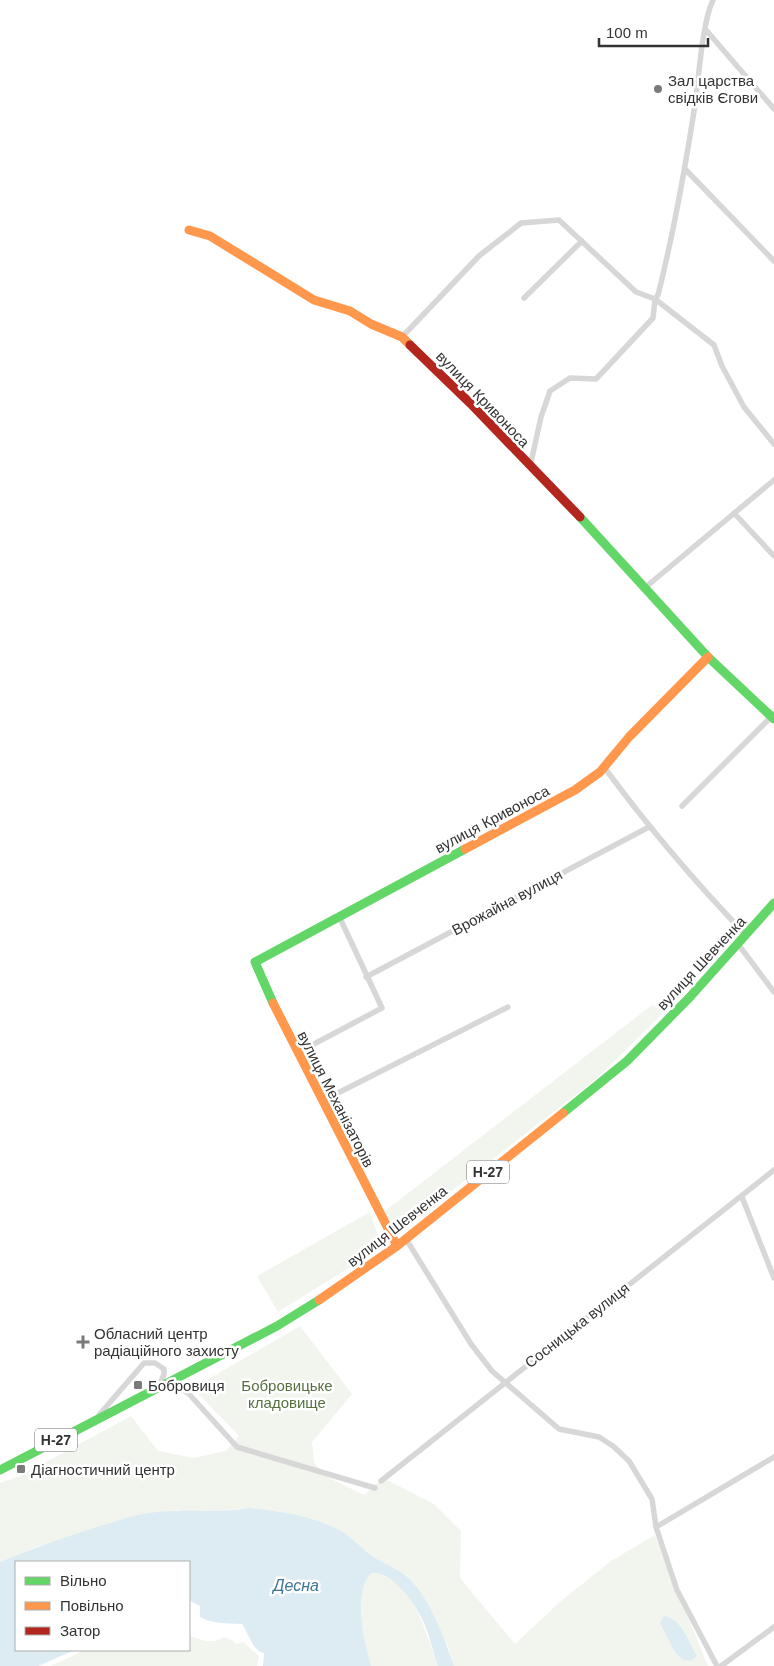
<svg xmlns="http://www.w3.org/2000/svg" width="774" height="1666" viewBox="0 0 774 1666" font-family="Arial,sans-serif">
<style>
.green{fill:#f1f5ed}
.water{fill:#ddebf3}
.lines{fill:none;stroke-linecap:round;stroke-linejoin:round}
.street{stroke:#d7d7d7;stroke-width:5.5}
.fast{stroke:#63d668;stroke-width:9}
.slow{stroke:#ff974d;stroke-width:9}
.jam{stroke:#b3261e;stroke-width:9}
.poi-dot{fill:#7a7a7a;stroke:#fff;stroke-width:2}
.labels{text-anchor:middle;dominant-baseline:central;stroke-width:5;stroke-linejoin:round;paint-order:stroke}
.shield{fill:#fff;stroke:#707070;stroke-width:1}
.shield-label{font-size:14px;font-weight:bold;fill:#333}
.poi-label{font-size:15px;fill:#333;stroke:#fff;text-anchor:start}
.street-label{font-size:15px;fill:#333;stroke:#fff}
.park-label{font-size:15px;fill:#56703f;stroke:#fff}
.water-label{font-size:16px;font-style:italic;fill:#3f7597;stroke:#fff}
</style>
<rect width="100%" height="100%" fill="#fff"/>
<path class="green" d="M652,1005L665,1011L596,1079L396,1234L385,1211Z
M370,1212L382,1247L278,1312L257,1276Z
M300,1326L352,1394L312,1442L314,1462L323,1475L364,1495L383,1478L434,1504L461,1531L460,1578L515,1644L561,1601L611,1561L655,1535L708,1666H454L448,1646L425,1601L398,1570L377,1559L343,1533L326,1524L275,1511L249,1508L196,1513L177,1510L36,1547L0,1562V1483L20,1476L131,1416L158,1451L194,1458L226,1451L239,1436L193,1388Z
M376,1572C417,1586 424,1631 438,1666H371C363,1640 351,1597 371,1573Z
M189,1635C201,1640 212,1645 224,1637L232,1640L236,1644L243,1642L259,1656L257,1666H51L85,1650H189Z"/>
<path class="water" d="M249,1508C280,1511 313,1516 341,1531C354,1539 364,1551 377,1559C388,1565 400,1570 409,1579C429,1597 446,1641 454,1666H438C433,1654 431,1641 426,1628C420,1610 393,1569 371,1573C352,1595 364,1641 371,1666H263L264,1653C253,1652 248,1632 242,1624C227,1623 213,1624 200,1617V1606L189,1600V1562H16V1650H75L38,1666H0V1562C31,1549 62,1538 94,1528C112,1523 131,1515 150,1513C184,1508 214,1514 249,1508Z
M664,1616C683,1620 687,1640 697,1656L691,1661L683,1660L675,1652L660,1623Z"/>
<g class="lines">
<path class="street" d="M706,30L774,109
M685,169L774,261
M524,298L582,241
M402,337L479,256L521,223L559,220L636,292L655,299L714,345L722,366L744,407L774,444
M530,467L541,417L550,391L570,378L596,379L653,318L655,299L658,295C674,232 685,169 695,105C699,77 702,23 713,0
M734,513L774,556
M647,586L774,480
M604,767C649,828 694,881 746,935
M682,806L774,714
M738,944L774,992
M366,977L649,827
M297,1053L382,1008L339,916
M322,1101L508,1007
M742,1197L774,1278
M406,1239L471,1344L492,1371L559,1429L599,1437L613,1446L629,1461L652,1499L656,1527L677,1590L717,1666
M171,1381L189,1394L237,1447L375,1488
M99,1415L144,1363H155L164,1369V1374L159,1387
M381,1481L774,1170
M656,1527L774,1457
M721,1666L774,1627"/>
<path class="fast" d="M580,517L708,657L774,719
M273,1003L255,962L465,849
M563,1113L627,1061L689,998L774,903
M0,1470L277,1326L319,1300"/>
<path class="slow" d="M189,230L210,236L314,300L350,311L371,324L402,337L410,345
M465,849L575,790L600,772L629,737L708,657
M273,1003L397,1246
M319,1300L397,1246L563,1113"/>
<path class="jam" d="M410,345L471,404L580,517"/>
</g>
<g class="poi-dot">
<circle cx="658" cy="89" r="5"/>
<path d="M80.5 1334.5h5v5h5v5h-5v5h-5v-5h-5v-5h5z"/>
<rect x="133" y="1380" width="10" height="10" rx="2.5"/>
<rect x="16" y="1464" width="10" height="10" rx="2.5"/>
</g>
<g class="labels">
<g class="shield">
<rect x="467" y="1160.5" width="42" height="23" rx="4"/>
<rect x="35" y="1428.5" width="42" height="23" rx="4"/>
</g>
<g class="shield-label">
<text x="488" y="1172">Н-27</text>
<text x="56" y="1440">Н-27</text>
</g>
<g class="poi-label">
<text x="668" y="80">Зал царства<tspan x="668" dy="17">свідків Єгови</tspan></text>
<text x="94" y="1333">Обласний центр<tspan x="94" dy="17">радіаційного захисту</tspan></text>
<text x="148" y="1385">Бобровиця</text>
<text x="31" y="1469">Діагностичний центр</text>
</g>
<g class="street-label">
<text transform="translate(483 399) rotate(46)">вулиця Кривоноса</text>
<text transform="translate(492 819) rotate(-28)">вулиця Кривоноса</text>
<text transform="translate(507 902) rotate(-28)">Врожайна вулиця</text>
<text transform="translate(701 963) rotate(-47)">вулиця Шевченка</text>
<text transform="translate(336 1099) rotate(63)">вулиця Механізаторів</text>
<text transform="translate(397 1226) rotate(-38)">вулиця Шевченка</text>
<text transform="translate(577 1325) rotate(-38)">Сосницька вулиця</text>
</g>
<g class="park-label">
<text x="287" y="1385">Бобровицьке<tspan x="287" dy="17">кладовище</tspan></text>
</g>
<g class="water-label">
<text x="296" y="1585">Десна</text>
</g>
</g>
<rect x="15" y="1561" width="175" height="90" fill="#ffffff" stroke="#adadad"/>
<rect x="25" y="1577" width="25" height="8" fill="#63d668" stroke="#adadad"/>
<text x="60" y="1586" font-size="15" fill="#333333">Вільно</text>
<rect x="25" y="1602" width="25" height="8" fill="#ff974d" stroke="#adadad"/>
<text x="60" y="1611" font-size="15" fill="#333333">Повільно</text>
<rect x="25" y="1627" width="25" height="8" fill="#b3261e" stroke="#adadad"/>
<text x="60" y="1636" font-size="15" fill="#333333">Затор</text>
<path d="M599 38v8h109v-8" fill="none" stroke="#333333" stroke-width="2.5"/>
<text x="606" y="38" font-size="15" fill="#333333" stroke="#ffffff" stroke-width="4" paint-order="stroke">100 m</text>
</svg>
